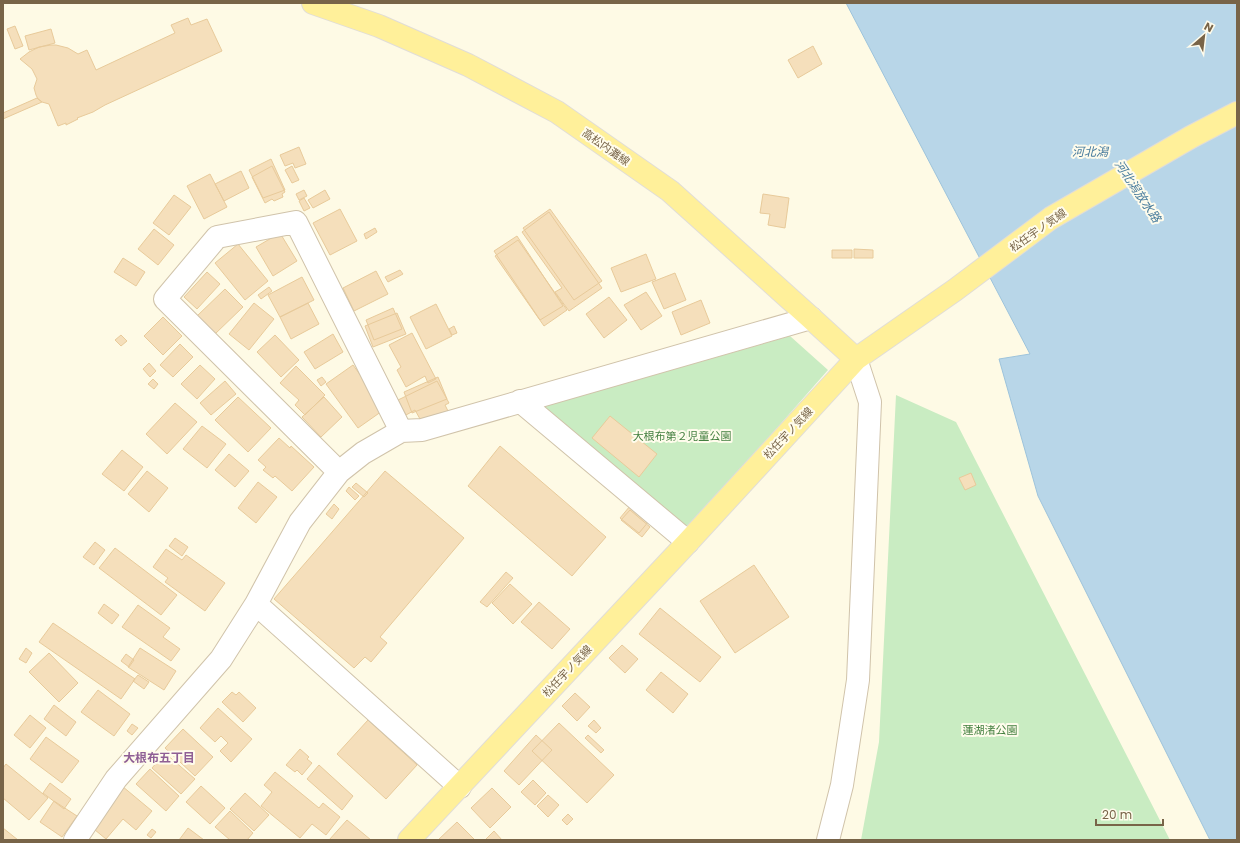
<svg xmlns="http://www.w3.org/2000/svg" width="1240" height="843" viewBox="0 0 1240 843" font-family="Poppins,'Noto Sans JP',sans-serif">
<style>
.green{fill:#c9ecc2}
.water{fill:#b8d6e8;stroke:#9dc3db}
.building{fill:#f5dfbb;stroke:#e8ca9a}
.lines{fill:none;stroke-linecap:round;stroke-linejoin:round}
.minor-casing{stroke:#d0c3aa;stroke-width:24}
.major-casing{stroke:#e1ddd7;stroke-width:24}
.minor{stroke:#fff;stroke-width:22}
.major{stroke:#fff09a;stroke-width:22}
.labels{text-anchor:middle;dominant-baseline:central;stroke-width:4;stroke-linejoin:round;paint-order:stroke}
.street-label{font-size:11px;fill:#786448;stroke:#fffcec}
.park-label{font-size:11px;fill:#437f3f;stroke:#fffcec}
.water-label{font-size:12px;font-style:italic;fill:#467a9c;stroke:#fffcec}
.neighbourhood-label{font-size:12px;font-weight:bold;fill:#8f5f95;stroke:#fffcec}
</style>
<rect width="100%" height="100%" fill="#fefae5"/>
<path class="green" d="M790,336L828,370L689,528L539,408Z
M896,395L956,422L1170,840H861L879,742Z"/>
<path class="water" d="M846,3H1237V840H1210L1038,496L999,359L1030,354Z"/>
<path class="building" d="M188,18L191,25L207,19L222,51L105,105L93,112L77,118L78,119L66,125V123L58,126L49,104L42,102L38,99L36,95L34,88L37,79L32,69L20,59L29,52L39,47L51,45H56L68,48L78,54L87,50L96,70L175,33L171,25Z
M15,26L23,46L15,49L7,29Z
M51,29L55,43L29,50L25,36Z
M813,46L822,64L798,78L788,60Z
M37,98L42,102L3,119V113Z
M299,147L306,164L295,168L293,163L285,166L280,155Z
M271,159L285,190L263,198L249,170Z
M272,166L285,192L282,194L283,197L274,201L272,199L265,203L252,177Z
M292,166L299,180L292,183L285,170Z
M241,171L249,188L224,201L215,184Z
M210,174L227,207L204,219L187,186Z
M304,190L307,196L299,200L296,194Z
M325,190L330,199L313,208L308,200Z
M763,194L789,198L785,228L768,225L770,214L760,213Z
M174,195L191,207L169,235L153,223Z
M304,198L310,208L304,211L299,201Z
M340,209L357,241L330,255L313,223Z
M550,209L602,281L574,300L523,228Z
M549,212L602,288L569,311L555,292L562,288L522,232Z
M375,228L377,232L366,239L364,234Z
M154,229L174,245L158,265L138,249Z
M280,233L297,261L273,276L256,247Z
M517,236L563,306L540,320L494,251Z
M518,240L567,310L544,326L495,256Z
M238,244L268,281L245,300L215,263Z
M854,249L873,250V258H854Z
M832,250H852V258H832Z
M646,254L656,279L621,292L611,268Z
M123,258L145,272L136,286L114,272Z
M400,270L403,274L388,282L385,277Z
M376,271L388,294L354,311L343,288Z
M207,272L220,284L197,309L184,297Z
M675,273L686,300L664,309L652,282Z
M302,277L314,300L280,317L268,295Z
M269,287L272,291L261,299L258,295Z
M225,289L243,307L215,334L197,316Z
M646,292L662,316L641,330L624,305Z
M609,297L627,320L604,338L586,314Z
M701,300L710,323L681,335L672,312Z
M254,303L274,319L249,350L229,334Z
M308,303L319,324L291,339L280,317Z
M436,304L452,336L426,349L410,317Z
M393,308L402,329L374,340L366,320Z
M397,313L406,334L373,347L365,326Z
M163,317L182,336L163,355L144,336Z
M454,326L457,333L452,335L449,329Z
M412,333L436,379L428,383L425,376L406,387L397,370L401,367L389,345Z
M333,334L343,352L315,369L304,352Z
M121,335L127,341L121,346L115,340Z
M275,335L299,360L281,377L257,352Z
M180,344L193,357L173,377L160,365Z
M149,363L156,371L150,377L143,369Z
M200,365L215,379L197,399L181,384Z
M353,365L385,409L358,428L326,384Z
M296,366L325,395L305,415L295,405L299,400L280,383Z
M322,377L326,382L321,386L317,380Z
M438,377L447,399L412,413L404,392Z
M153,379L158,384L154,389L148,384Z
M225,381L236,394L211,415L200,403Z
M437,381L449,403L445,405L448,411L420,419L415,410L406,415L398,400Z
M238,397L271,428L248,452L215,420Z
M324,397L342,417L321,437L302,417Z
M175,403L197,422L167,454L146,434Z
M610,416L657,454L639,477L592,438Z
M202,426L226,444L207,468L183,449Z
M279,438L290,448L291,446L314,467L292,491L275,476L273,478L263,470L266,467L258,460Z
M500,446L606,537L572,576L468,486Z
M122,450L143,467L124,491L102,474Z
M229,454L249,471L235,487L215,470Z
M147,471L168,488L149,512L128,494Z
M385,471L464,538L380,637L387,643L371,662L365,657L354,668L274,599Z
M971,473L976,485L965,490L959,478Z
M258,482L277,497L256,523L238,508Z
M356,483L368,493L364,497L352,487Z
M349,487L359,496L355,500L346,491Z
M334,504L339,509L332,519L326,514Z
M630,506L649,521L639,533L620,518Z
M630,510L650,527L642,537L621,520Z
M175,538L188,547L182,556L169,546Z
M95,542L105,550L94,565L83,557Z
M115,548L177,595L161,615L99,568Z
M166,549L182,560L186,555L225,583L205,611L165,582L168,578L153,567Z
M754,565L789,617L735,653L700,601Z
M506,572L513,578L487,607L480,602Z
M510,584L532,604L513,624L492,603Z
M539,602L570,629L552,649L521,622Z
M104,604L119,615L112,624L98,613Z
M138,605L170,628L163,637L180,649L171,661L122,627Z
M660,608L721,657L700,682L639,634Z
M53,623L135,679L121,699L39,642Z
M622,645L638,659L625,673L609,658Z
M26,648L32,653L26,663L19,659Z
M140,648L176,671L164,690L128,667Z
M49,653L78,683L59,702L29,672Z
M126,654L134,660L129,667L121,661Z
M661,672L688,694L673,713L646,690Z
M138,675L149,682L144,689L133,681Z
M98,690L130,714L114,736L81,712Z
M232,692L236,695L239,692L256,708L243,722L222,702Z
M575,693L590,707L577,721L562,706Z
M54,705L76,722L66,736L44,719Z
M218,708L252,739L231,762L220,751L228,743L221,736L215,742L200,728Z
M30,715L46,728L30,748L14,735Z
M368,720L417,765L386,799L337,754Z
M594,720L601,728L596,733L588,726Z
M559,723L614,775L587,803L532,751Z
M132,724L138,728L132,735L127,731Z
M183,729L213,757L195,776L165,748Z
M536,735L552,750L519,785L504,771Z
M588,735L604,750L601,753L585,738Z
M46,737L79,761L62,783L30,759Z
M300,749L309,757L307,759L312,763L302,775L297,770L295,772L286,765Z
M165,753L195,779L181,794L152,768Z
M6,764L48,798L29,820L3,798V768Z
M319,765L353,796L342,810L307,779Z
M150,769L179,796L166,811L136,784Z
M275,772L319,808L323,803L340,817L326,835L312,824L300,838L261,806L272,792L264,785Z
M533,780L546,793L535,805L521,792Z
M50,783L71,799L64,809L43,793Z
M122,786L152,811L136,830L123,819L106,839L89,825Z
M201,786L225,808L210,824L186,802Z
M492,788L511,807L490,828L471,808Z
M245,793L269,815L254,831L230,809Z
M548,795L559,805L548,817L537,806Z
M54,801L77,816L62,837L40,822Z
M230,811L253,833L247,840H230L215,827Z
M568,814L573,819L567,825L562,820Z
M347,820L371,840H329Z
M457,822L475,840H438Z
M3,828L18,840H3Z
M188,828L204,840H179Z
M152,829L156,832L151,838L147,835Z
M494,831L502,840H485Z"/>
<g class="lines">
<defs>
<path id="minor" d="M520,401L688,542
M339,472L165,299L217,237L296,222L401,431
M256,604L460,787
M75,840L116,779L221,659L256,604L300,522L339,472L363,453L401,431L422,430L811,318
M828,840L842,785L858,680L870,402L856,359"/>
<path id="major" d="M313,3L379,26L468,65L557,112L670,191L811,318L856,359
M409,840L688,542L856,359L955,290L1051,218L1191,137L1237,113"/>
</defs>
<use href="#minor" class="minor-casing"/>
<use href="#major" class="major-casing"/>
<use href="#minor" class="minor"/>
<use href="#major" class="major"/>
</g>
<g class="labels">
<g class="street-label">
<text transform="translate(606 147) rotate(35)">高松内灘線</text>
<text transform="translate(1038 230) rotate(-35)">松任宇ノ気線</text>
<text transform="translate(788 433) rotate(-47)">松任宇ノ気線</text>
<text transform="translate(567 671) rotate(-47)">松任宇ノ気線</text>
</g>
<g class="park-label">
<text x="682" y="436">大根布第２児童公園</text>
<text x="990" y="730">蓮湖渚公園</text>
</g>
<g class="water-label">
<text x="1090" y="151">河北潟</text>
<text transform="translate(1138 191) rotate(56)">河北潟放水路</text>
</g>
<g class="neighbourhood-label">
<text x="159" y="757">大根布五丁目</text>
</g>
</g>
<rect width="1240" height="843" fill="none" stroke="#786448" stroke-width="8"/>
<g transform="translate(1204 36) rotate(28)" stroke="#fffcec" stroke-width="3" paint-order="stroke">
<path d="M0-3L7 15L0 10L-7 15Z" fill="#786448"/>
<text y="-6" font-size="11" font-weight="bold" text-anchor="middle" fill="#786448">N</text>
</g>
<path d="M1096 819v6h67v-6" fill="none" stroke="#786448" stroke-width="2"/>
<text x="1102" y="819" font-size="12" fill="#786448" stroke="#fffcec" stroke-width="3" paint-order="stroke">20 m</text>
</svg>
